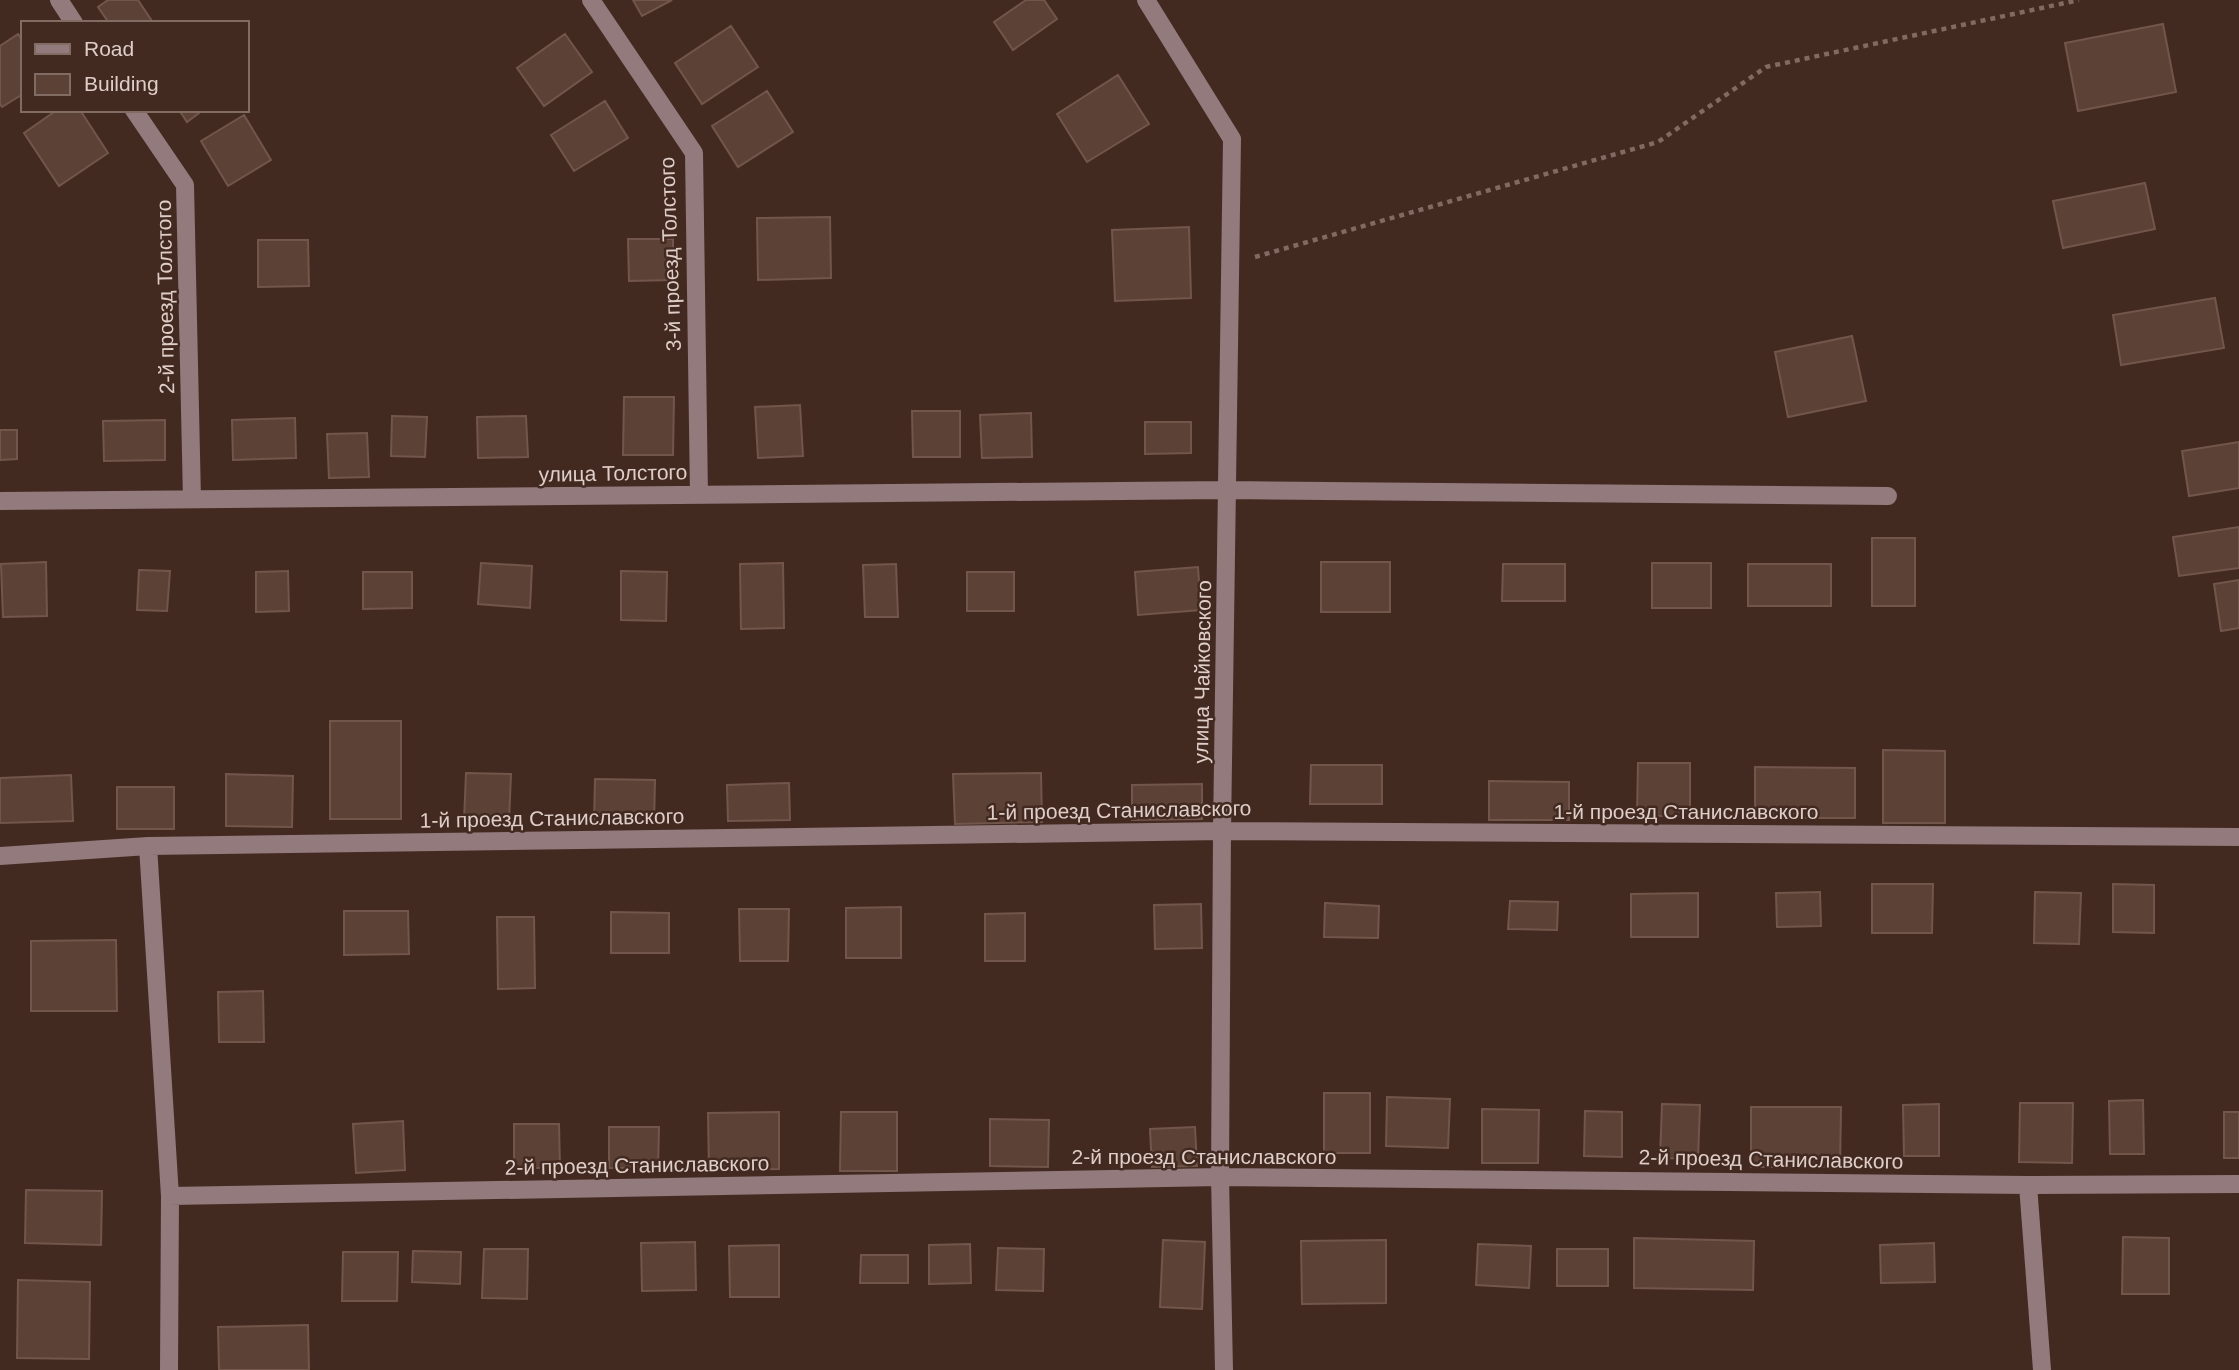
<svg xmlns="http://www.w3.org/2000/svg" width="2239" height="1370" viewBox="0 0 2239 1370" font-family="Helvetica,sans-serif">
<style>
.building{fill:#5c4137;stroke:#72564b;stroke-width:2}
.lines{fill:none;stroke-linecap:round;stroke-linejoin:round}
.path{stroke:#806a62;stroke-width:4.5;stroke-dasharray:5 5;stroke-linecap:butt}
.minor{stroke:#927a7d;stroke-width:18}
.labels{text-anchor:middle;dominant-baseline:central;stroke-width:5;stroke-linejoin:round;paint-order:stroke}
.street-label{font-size:21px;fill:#dfcec8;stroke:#432a21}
</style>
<rect width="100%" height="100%" fill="#432a21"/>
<path class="building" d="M108,0H138L152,21L109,23L98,7Z
M633,0H672L642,16Z
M1026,0H1044L1057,19L1013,50L994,22Z
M2163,24L2176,92L2078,111L2065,43Z
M731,26L758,67L702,104L675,63Z
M18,34L23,41V94L2,107L0,104V46Z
M565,34L592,72L544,106L517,68Z
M1118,75L1149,124L1087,162L1057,114Z
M767,91L793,132L738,167L712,126Z
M605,101L628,138L574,171L551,135Z
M57,110H80L108,153L59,186L24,133Z
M179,110H203L187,122Z
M244,115L271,160L228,186L201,141Z
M2145,183L2155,229L2063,248L2053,201Z
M830,217L831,278L758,280L757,218Z
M1189,227L1191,298L1115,301L1112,230Z
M628,239H673V280L629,281Z
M258,240H308L309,286L258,287Z
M2215,298L2224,348L2121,365L2113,315Z
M1852,336L1866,401L1788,417L1775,352Z
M624,397H674L673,455H623Z
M800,405L803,456L758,458L755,407Z
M912,411H960V457H913Z
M1031,413L1032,457L982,458L980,415Z
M392,416L427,417L425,457L391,456Z
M526,416L528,457L478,458L477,417Z
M295,418L296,458L233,460L232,420Z
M165,420V460L104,461L103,421Z
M1145,422H1191V453L1145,454Z
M0,430H17V459L0,460Z
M367,433L369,477L329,478L327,434Z
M2239,442V488L2189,496L2182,451Z
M2239,527V568L2179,576L2173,537Z
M1872,538H1915V606H1872Z
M46,562L47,616L3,617L1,564Z
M1321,562H1390V612H1321Z
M481,563L532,566L530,608L478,604Z
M783,563L784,628L741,629L740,564Z
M1652,563H1711V608H1652Z
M896,564L898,617H865L863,565Z
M1503,564H1565V601H1502Z
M1748,564H1831V606H1748Z
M1198,567L1201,610L1138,615L1135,572Z
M139,570L170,571L167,611L137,610Z
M288,571L289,611L256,612V572Z
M621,571L667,572L666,621L621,620Z
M363,572H412V608L363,609Z
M967,572H1014V611H967Z
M2239,580V628L2221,631L2214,584Z
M330,721H401V819H330Z
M1883,750L1945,751V823H1883Z
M1638,763H1690V816H1637Z
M1311,765H1382V804H1310Z
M1755,767L1855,768V818H1755Z
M466,773L511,774L509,822L464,821Z
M1041,773L1042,822L955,824L953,774Z
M226,774L293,776L292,827L226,826Z
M71,775L73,821L0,823V778Z
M595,779L655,780L654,823H594Z
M1489,781L1569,782V820H1489Z
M789,783L790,820L728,821L727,785Z
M1202,784V819L1132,820V785Z
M117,787H174V829H117Z
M1872,884H1933L1932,933H1872Z
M2113,884L2154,885V933L2113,932Z
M1820,892L1821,926L1777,927L1776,893Z
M2035,892L2081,893L2079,944L2034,943Z
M1698,893V937H1631V894Z
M1510,901L1558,902L1557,930L1508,929Z
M1325,903L1379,906L1378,938L1324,937Z
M1201,904L1202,948L1155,949L1154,905Z
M901,907V958H846V908Z
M739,909H789L788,961H740Z
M344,911H408L409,954L344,955Z
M611,912L669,913V953H611Z
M1025,913V961H985V914Z
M497,917H534L535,988L498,989Z
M116,940L117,1011H31V941Z
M263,991L264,1042H219L218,992Z
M1324,1093H1370V1153H1324Z
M1387,1097L1450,1099L1448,1148L1386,1146Z
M2143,1100L2144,1154H2110L2109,1101Z
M2020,1103H2073L2072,1163L2019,1162Z
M1662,1104L1700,1105L1698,1159L1660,1158Z
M1939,1104V1156H1904L1903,1105Z
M1751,1107H1841L1840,1167H1751Z
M1482,1109L1539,1110L1538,1163H1482Z
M1585,1111L1622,1112V1157L1584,1156Z
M779,1112V1169L709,1170L708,1113Z
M841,1112H897V1171H840Z
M2224,1112H2239V1158H2224Z
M990,1119L1049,1120L1048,1167L990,1166Z
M403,1121L405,1170L356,1173L353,1124Z
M514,1124H559L560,1168H514Z
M609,1127H659L658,1168H609Z
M1195,1127L1197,1166L1152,1167L1150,1129Z
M26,1190L102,1191L101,1245L25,1243Z
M2123,1237L2169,1238V1294H2122Z
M1634,1238L1754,1241L1753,1290L1634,1288Z
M1163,1240L1205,1242L1202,1309L1160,1307Z
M1386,1240V1303L1302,1304L1301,1241Z
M695,1242L696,1290L642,1291L641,1243Z
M1934,1243L1935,1282L1881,1283L1880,1245Z
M970,1244L971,1283L929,1284V1245Z
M1478,1244L1531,1246L1529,1288L1476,1285Z
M779,1245V1297H730L729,1246Z
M998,1248L1044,1249L1043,1291L996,1290Z
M484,1249H528L527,1299L482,1298Z
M1557,1249H1608V1286H1557Z
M413,1251L461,1252L460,1284L412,1282Z
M343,1252H398L397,1301H342Z
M861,1255H908V1283H860Z
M18,1280L90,1282L89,1359L17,1358Z
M308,1325L309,1370H219L218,1327Z"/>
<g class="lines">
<path class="path" d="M1255,257L1658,142L1766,67L2079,0"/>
<path class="minor" d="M59,0L74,23
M591,0L694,153L699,495
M1146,0L1232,139L1222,831L1220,1177L1224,1370
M134,110L185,185L192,499
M0,501L1227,490L1888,496
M148,846L170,1196L169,1370
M0,856L148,846L1222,831L2239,837
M2028,1185L2042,1370
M170,1196L1220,1177L2028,1185L2239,1184"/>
</g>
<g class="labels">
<g class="street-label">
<text transform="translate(670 254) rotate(-92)">3-й проезд Толстого</text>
<text transform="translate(165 297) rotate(-91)">2-й проезд Толстого</text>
<text transform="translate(613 473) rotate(-1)">улица Толстого</text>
<text transform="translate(1202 672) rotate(-89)">улица Чайковского</text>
<text transform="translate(1119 810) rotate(-1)">1-й проезд Станиславского</text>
<text x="1686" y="811">1-й проезд Станиславского</text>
<text transform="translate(552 818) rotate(-1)">1-й проезд Станиславского</text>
<text x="1204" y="1156">2-й проезд Станиславского</text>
<text transform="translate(1771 1159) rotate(1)">2-й проезд Станиславского</text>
<text transform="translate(637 1165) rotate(-1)">2-й проезд Станиславского</text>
</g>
</g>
<rect x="21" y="21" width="228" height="91" fill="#432a21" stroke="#816c64" stroke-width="2"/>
<rect x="35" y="44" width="35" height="10" fill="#927a7d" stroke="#816c64" stroke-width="2"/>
<text x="84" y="56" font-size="21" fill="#dfcec8">Road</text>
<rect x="35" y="74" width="35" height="21" fill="#5c4137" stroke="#816c64" stroke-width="2"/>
<text x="84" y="91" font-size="21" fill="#dfcec8">Building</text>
</svg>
